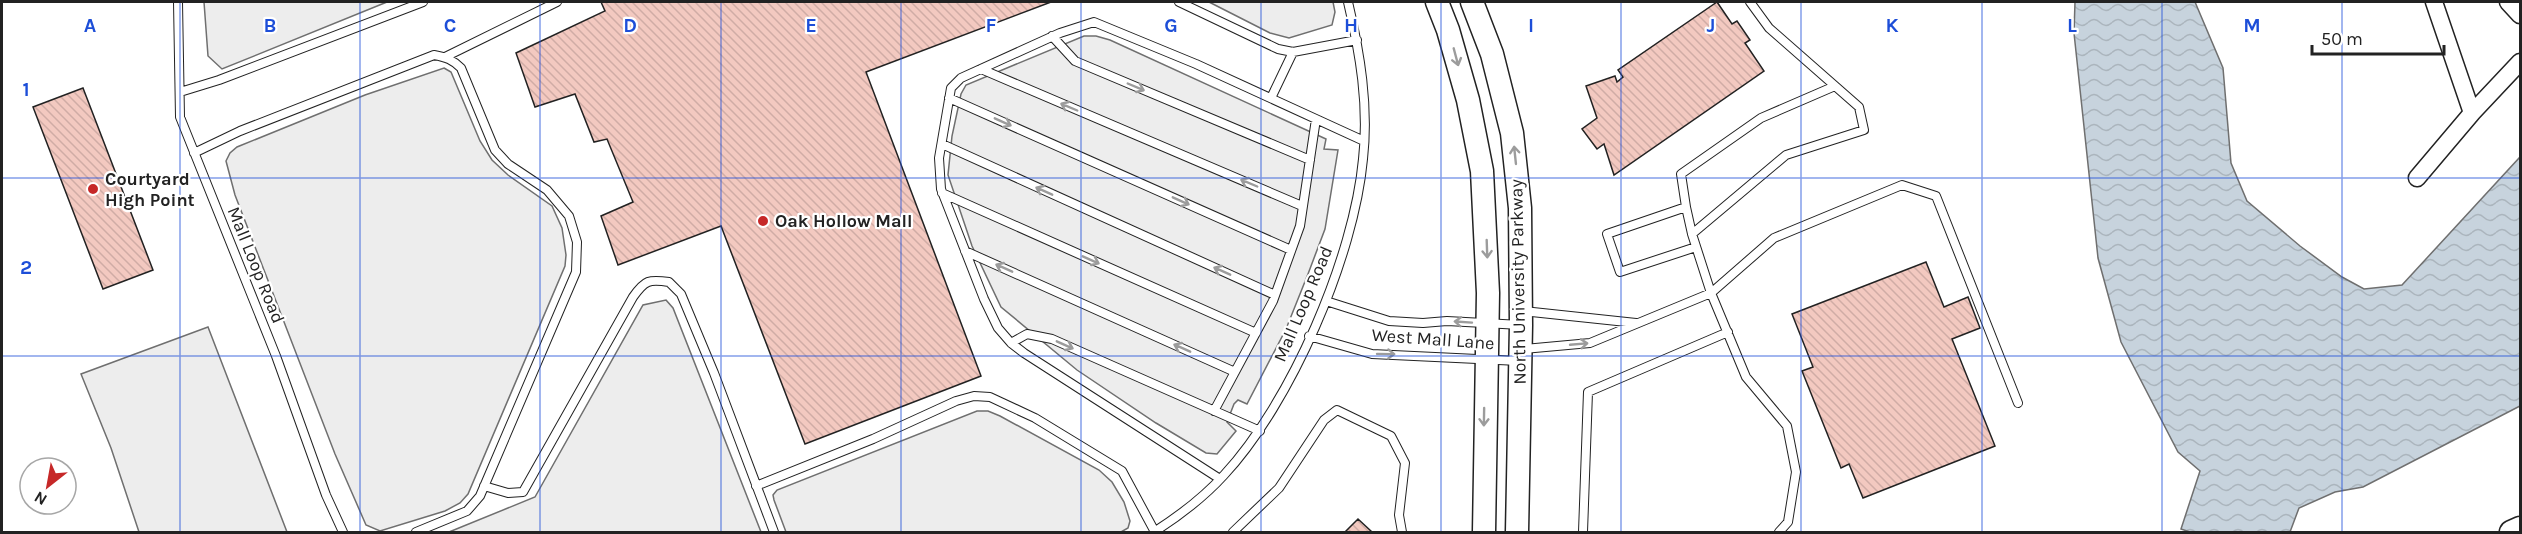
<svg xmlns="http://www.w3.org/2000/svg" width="2522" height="534" viewBox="0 0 2522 534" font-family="Karla,sans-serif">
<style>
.parking{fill:#ededed;stroke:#6f6f6f;stroke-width:1.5}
.water{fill:url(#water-waves);stroke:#6f6f6f;stroke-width:1.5}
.building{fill:url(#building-back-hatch);stroke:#222;stroke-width:1.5}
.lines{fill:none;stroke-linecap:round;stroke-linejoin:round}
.service-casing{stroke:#222;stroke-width:10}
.minor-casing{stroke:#222;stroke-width:19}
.secondary-casing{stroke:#222;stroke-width:25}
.service{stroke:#fff;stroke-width:8}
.minor{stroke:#fff;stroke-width:16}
.secondary{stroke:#fff;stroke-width:22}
.oneway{stroke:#9c9c9c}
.grid{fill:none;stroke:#1d4ed8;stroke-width:1.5;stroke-opacity:0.55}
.poi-dot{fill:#c62828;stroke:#fff;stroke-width:2}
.labels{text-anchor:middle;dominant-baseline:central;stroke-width:4.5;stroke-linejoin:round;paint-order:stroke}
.poi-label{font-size:18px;font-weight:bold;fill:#222;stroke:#fff;text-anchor:start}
.street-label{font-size:18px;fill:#222;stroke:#fff}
.grid-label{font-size:20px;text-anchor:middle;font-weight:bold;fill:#1d4ed8;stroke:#fff;stroke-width:4.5;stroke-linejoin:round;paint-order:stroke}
</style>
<defs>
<pattern id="water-waves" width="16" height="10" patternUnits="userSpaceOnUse" patternTransform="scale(1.5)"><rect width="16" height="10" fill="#c7d3dd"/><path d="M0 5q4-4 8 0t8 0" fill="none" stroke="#abb5bd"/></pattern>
<pattern id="building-back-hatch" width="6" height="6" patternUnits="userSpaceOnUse" patternTransform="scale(1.5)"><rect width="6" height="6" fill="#f3c9c0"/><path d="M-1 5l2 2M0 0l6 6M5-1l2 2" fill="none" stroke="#d0aca5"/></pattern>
</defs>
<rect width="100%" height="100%" fill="#fff"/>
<path class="parking" d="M204,2H387L222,69L208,56Z
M1209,2H1333L1335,12L1332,25L1289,38L1270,33Z
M1084,36H1096L1110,40L1326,139L1324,149L1338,150L1325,229L1308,274L1286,329L1247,404L1238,400L1234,404L1227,422L1236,431L1217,454L1206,453L1156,423L1077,370L1001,307L972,246L948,175L952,136L961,94L966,85Z
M444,68L451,72L480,141L492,160L508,175L552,206L562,228L566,255L565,266L468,494L460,503L445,511L380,531L366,525L335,454L235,195L226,161L230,153L237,147L365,95Z
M666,300L673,308L761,532H449L535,497L643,305Z
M208,327L287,532H139L111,448L81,374Z
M977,411H988L1000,416L1099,470L1112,482L1124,502L1130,521L1128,528L1121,532H786L774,500L773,495L777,490Z"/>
<path class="water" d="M2075,2H2195L2223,68L2231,163L2247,201L2300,246L2342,277L2364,289L2402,285L2520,157V406L2363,487L2335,492L2299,508L2290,532H2190L2181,529L2200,471L2178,452L2121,342L2098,258L2074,33Z"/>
<path class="building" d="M601,2H1051L866,72L981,376L805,444L721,226L618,265L601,216L633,202L607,139L594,142L575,94L535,107L516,53L605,11Z
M1717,2L1732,24L1737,21L1750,40L1745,43L1764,71L1614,175L1604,144L1597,149L1582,129L1597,118L1586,86L1615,76L1617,82L1623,77L1618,70Z
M83,88L153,270L103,289L33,107Z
M1926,262L1944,307L1968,297L1980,328L1952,339L1995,446L1863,498L1849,464L1841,468L1802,371L1813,367L1792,314Z
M1358,519L1372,532H1345Z"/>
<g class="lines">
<defs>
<path id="service" d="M178,2L180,117L276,356L326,495L343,532
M1179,2L1278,49L1293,52L1357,40
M1750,2L1769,28L1859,107L1864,130L1786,155L1692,234L1711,293L1774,238L1902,185L1936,196L2018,403
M1052,36L1075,61L1310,160
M445,57L557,2
M981,69L1302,206
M180,92L219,80L423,2
M949,98L1291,250
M1271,98L1293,52
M942,144L1275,295
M194,153L240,131L434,55C446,57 453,60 461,68L495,150L508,164L547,190L569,216L577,242L576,272L480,496L467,511L416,532
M942,193L1256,333
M1686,207L1692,234
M1696,247L1620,272L1607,234L1686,207L1681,174L1761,118L1835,86
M965,251L1235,372
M1326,301L1389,321L1423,323L1447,321L1521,325
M1523,311L1636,323
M1309,336L1372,354L1519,361
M1011,343L1027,334L1052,339L1260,431
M1523,349L1590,343L1711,293L1746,377L1787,426L1796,472L1788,522L1779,532
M1214,411L1273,301L1300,226L1316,119
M1220,479L1024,353L1011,343L998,328L984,299L941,189L939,158L951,88L961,78L1060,33L1094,22L1196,64L1364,141
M484,486L508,493L523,492L633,297C645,280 649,279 669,282L681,294L714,373L774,532
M756,486L873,439L956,401L974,396L990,397L1035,418L1122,471L1155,532
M1154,532C1179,516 1204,497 1224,475C1291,403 1354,257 1363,159C1369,106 1360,53 1348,2
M1233,532L1279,488L1324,420L1337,410L1391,436L1405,463L1399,515L1402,532
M1583,532L1588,392L1728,332"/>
<path id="minor" d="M2434,2L2472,113
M2508,2L2520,15
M2417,178L2472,113L2520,62"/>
<path id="secondary" d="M1437,2L1448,30L1468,100L1482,171L1488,293L1484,532
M1472,2L1492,54L1512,133L1520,208L1521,325L1517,532
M2511,532L2520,528"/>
</defs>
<use href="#service" class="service-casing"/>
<use href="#minor" class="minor-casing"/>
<use href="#secondary" class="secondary-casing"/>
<use href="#service" class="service"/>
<use href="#minor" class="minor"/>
<use href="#secondary" class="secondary"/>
</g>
<defs><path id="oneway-shaft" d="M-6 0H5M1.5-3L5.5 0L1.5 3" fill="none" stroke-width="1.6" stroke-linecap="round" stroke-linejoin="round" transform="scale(1.5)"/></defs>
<g class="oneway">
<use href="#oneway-shaft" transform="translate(1456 57) rotate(75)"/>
<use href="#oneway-shaft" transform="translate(1136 87) rotate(23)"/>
<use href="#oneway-shaft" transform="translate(1069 107) rotate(-157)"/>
<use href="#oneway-shaft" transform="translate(1003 122) rotate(24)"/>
<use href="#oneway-shaft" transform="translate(1515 155) rotate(-96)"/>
<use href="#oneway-shaft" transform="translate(1249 183) rotate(-157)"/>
<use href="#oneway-shaft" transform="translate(1044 191) rotate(-156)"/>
<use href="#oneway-shaft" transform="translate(1181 201) rotate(24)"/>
<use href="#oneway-shaft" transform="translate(1487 249) rotate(88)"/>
<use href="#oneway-shaft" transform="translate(1091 260) rotate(24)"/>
<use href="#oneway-shaft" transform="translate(1004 268) rotate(-156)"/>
<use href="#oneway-shaft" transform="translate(1222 271) rotate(-156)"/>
<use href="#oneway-shaft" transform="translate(1463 322) rotate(-176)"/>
<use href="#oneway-shaft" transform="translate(1579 344) rotate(-5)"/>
<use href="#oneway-shaft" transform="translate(1065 345) rotate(24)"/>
<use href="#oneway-shaft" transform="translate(1182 348) rotate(-156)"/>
<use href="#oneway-shaft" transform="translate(1386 354) rotate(1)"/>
<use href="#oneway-shaft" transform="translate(1484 417) rotate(91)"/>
</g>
<path class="grid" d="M180,2V532M360,2V532M540,2V532M721,2V532M901,2V532M1081,2V532M1261,2V532M1441,2V532M1621,2V532M1801,2V532M1982,2V532M2162,2V532M2342,2V532M2,178H2520M2,356H2520"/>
<g class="poi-dot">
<circle cx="93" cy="189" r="6"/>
<circle cx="763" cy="221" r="6"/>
</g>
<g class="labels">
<g class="poi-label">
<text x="105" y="179">Courtyard<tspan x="105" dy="21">High Point</tspan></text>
<text x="775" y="221">Oak Hollow Mall</text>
</g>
<g class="street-label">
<text transform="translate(256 265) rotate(68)">Mall Loop Road</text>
<text transform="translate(1518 282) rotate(-91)">North University Parkway</text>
<text transform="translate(1303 304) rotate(-67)">Mall Loop Road</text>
<text transform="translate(1433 339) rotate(4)">West Mall Lane</text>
</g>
</g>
<g class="grid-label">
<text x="90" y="32">A</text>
<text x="270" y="32">B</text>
<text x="450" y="32">C</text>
<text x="630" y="32">D</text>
<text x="811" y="32">E</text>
<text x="991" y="32">F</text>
<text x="1171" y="32">G</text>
<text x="1351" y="32">H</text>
<text x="1531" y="32">I</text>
<text x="1711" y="32">J</text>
<text x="1892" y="32">K</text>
<text x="2072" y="32">L</text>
<text x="2252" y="32">M</text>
<text x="26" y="96">1</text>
<text x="26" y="274">2</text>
</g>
<rect width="2522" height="534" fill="none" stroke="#222222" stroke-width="6"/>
<g transform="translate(48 486) rotate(211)"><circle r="28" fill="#ffffff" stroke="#a7a7a7" stroke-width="1.5"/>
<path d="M0-4.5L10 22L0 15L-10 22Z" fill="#c62828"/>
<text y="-9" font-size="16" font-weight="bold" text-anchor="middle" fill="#222222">N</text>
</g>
<path d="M2312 45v9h132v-9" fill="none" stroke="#222222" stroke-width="3"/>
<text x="2321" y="45" font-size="18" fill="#222222" stroke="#ffffff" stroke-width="4.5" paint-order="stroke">50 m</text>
</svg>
